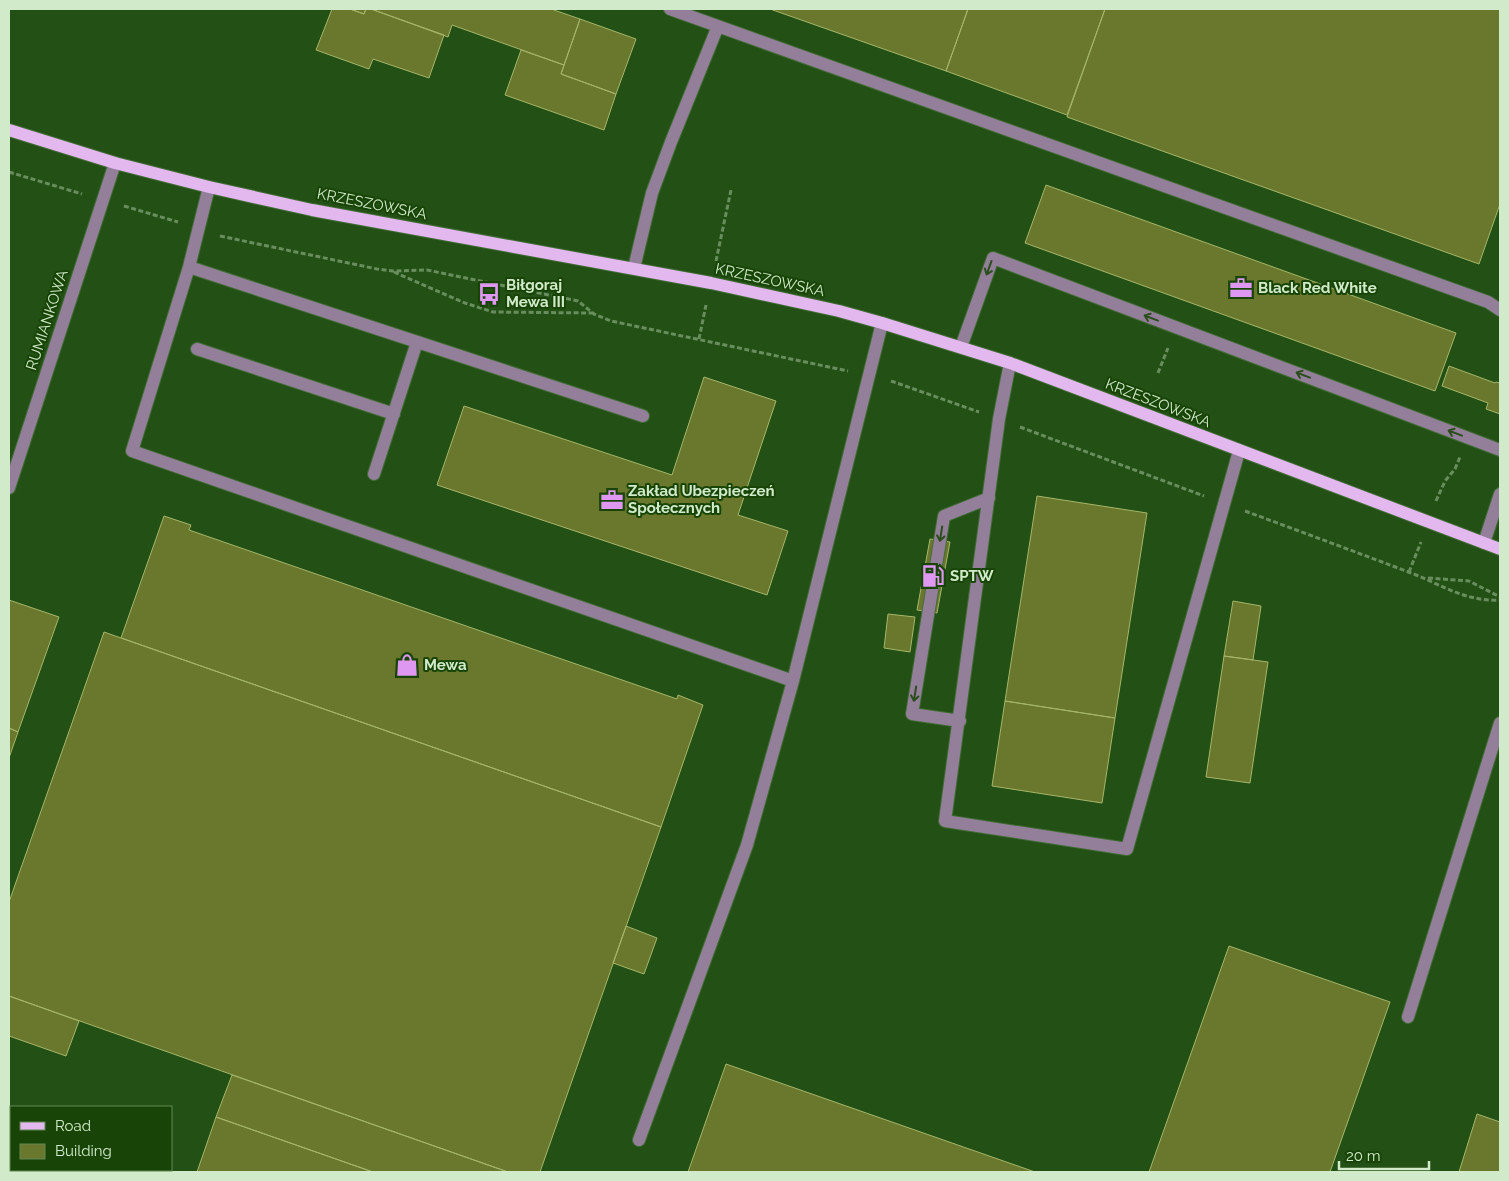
<svg xmlns="http://www.w3.org/2000/svg" width="1509" height="1181" viewBox="0 0 1509 1181" font-family="Raleway,sans-serif">
<style>
.building{fill:#69782c;stroke:#a5b66a}
.lines{fill:none;stroke-linecap:round;stroke-linejoin:round}
.minor-casing{stroke:#426c36;stroke-width:14}
.major-casing{stroke:#426c36;stroke-width:14}
.path{stroke:#688e5d;stroke-width:3;stroke-dasharray:5 2.5;stroke-linecap:butt}
.minor{stroke:#947f9a;stroke-width:12}
.major{stroke:#e2b8ee;stroke-width:12}
.oneway{stroke:#2b4e1d}
.labels{text-anchor:middle;dominant-baseline:central;stroke-width:4;stroke-linejoin:round;paint-order:stroke}
.street-label{font-size:15px;fill:#d1ebca;stroke:#184507}
.poi-label{font-size:15px;font-weight:bold;fill:#d1ebca;stroke:#184507;text-anchor:start}
</style>
<rect width="100%" height="100%" fill="#235015"/>
<path class="building" d="M332,9H350L364,14L366,9H371L444,35L429,78L373,59L369,69L316,50Z
M350,9H366L364,14Z
M371,9H551L580,19L564,65L452,25L448,37Z
M770,9H968L946,71Z
M968,9H1105L1067,115L946,71Z
M1105,9H1500V204L1479,264L1067,117Z
M580,19L636,39L616,94L561,74Z
M521,50L564,65L561,74L616,94L604,130L505,95Z
M1046,185L1456,333L1435,391L1025,243Z
M1449,366L1495,383L1496,382L1500,383V414L1486,409L1488,403L1442,386Z
M704,377L776,401L738,515L788,531L767,595L437,485L464,406L672,475Z
M1037,496L1147,513L1115,718L1005,701Z
M164,516L191,525L189,530L677,699L678,695L703,705L661,827L121,638Z
M930,539L950,542L937,613L917,610Z
M9,600L59,617L18,732L9,728Z
M1233,601L1261,606L1253,660L1224,656Z
M888,614L915,617L910,652L884,648Z
M104,632L661,827L540,1172H508L9,996V902Z
M1224,656L1268,662L1250,783L1206,777Z
M1005,701L1115,718L1102,803L992,786Z
M9,728L18,732L9,758Z
M626,926L657,938L644,974L613,963Z
M1229,946L1390,1002L1330,1172H1149Z
M9,996L79,1021L66,1056L9,1036Z
M726,1064L1035,1172H688Z
M232,1075L508,1172H373L216,1117Z
M1477,1114L1500,1122V1172H1459Z
M216,1117L373,1172H197Z"/>
<g class="lines">
<defs>
<path id="minor" d="M670,9L1488,302L1500,310
M209,187L189,267L132,451L793,681
M189,267L643,416
M634,268L652,193L671,142L718,26
M961,347L993,258L1500,450
M197,349L394,414
M1010,363L999,419L945,821L1127,849L1239,451
M374,474L417,342
M9,488L115,163
M1484,543L1500,494
M960,721L912,714L944,516L989,498
M1408,1017L1500,723
M639,1140L747,845L793,681L882,323"/>
<path id="major" d="M9,130L115,163L209,187L312,210L711,283L839,311L882,323L1010,363L1500,549"/>
</defs>
<use href="#minor" class="minor-casing"/>
<use href="#major" class="major-casing"/>
<path class="path" d="M9,172L82,194
M124,206L178,222
M220,236L377,269L393,271L427,270L578,301L594,314L611,321L848,371
M716,261L731,190
M394,272L465,303L493,312L592,313
M699,339L706,305
M1158,373L1168,348
M891,381L979,412
M1020,427L1204,496
M1436,501L1445,481L1455,469L1460,457
M1245,511C1299,531 1353,551 1406,571C1439,583 1464,602 1500,600
M1409,572L1421,542
M1428,578L1469,581L1500,597"/>
<use href="#minor" class="minor"/>
<use href="#major" class="major"/>
</g>
<defs><path id="oneway-shaft" d="M-6 0H5M1.5-3L5.5 0L1.5 3" fill="none" stroke-width="1.6" stroke-linecap="round" stroke-linejoin="round" transform="scale(1.25)"/></defs>
<g class="oneway">
<use href="#oneway-shaft" transform="translate(989 268) rotate(110)"/>
<use href="#oneway-shaft" transform="translate(1151 318) rotate(-159)"/>
<use href="#oneway-shaft" transform="translate(1303 375) rotate(-159)"/>
<use href="#oneway-shaft" transform="translate(1455 433) rotate(-159)"/>
<use href="#oneway-shaft" transform="translate(941 534) rotate(99)"/>
<use href="#oneway-shaft" transform="translate(915 694) rotate(99)"/>
</g>
<defs>
<symbol id="office-bare" viewBox="-9 -9 18 18"><path d="M-6-3h4V-5.5h4V-3h4V5H-6ZM-1-4.5V-3h2v-1.5ZM-6 0V1H6V0Z" fill="#df98f1" stroke="#184507" stroke-width="2.5" paint-order="stroke"/></symbol>
<symbol id="bus-bare" viewBox="-9 -9 18 18"><path d="M-5-6H5V4H4V6H2V4H-2V6H-4V4H-5ZM-3.5-4V0h7V-4ZM-3.5 1.2v1.5H-2V1.2ZM2 1.2v1.5H3.5V1.2Z" fill="#df98f1" stroke="#184507" stroke-width="2.5" paint-order="stroke"/></symbol>
<symbol id="fuel-bare" viewBox="-9 -9 18 18"><path d="M-5.5-6h7V0h2V4h1.3V-2.5L3-4.5l.8-.8L6-3V5H2.5V1h-1V6h-7ZM-4.2-4.7v3.2H.2V-4.7Z" fill="#df98f1" stroke="#184507" stroke-width="2.5" paint-order="stroke"/></symbol>
<symbol id="shop-bare" viewBox="-9 -9 18 18"><path d="M-5-2.5h2.3a2.7 3.5 0 0 1 5.4 0H5L5.5 6h-11ZM-1.5-2.5h3a1.5 2.3 0 0 0-3 0Z" fill="#df98f1" stroke="#184507" stroke-width="2.5" paint-order="stroke"/></symbol>
</defs>
<g fill-rule="evenodd">
<use href="#office-bare" x="1225" y="272" width="32" height="32"/>
<use href="#bus-bare" x="473" y="278" width="32" height="32"/>
<use href="#office-bare" x="596" y="484" width="32" height="32"/>
<use href="#fuel-bare" x="917" y="560" width="32" height="32"/>
<use href="#shop-bare" x="391" y="649" width="32" height="32"/>
</g>
<g class="labels">
<g class="street-label">
<text transform="translate(372 204) rotate(11)">KRZESZOWSKA</text>
<text transform="translate(770 280) rotate(12)">KRZESZOWSKA</text>
<text transform="translate(47 320) rotate(-72)">RUMIANKOWA</text>
<text transform="translate(1158 403) rotate(21)">KRZESZOWSKA</text>
</g>
<g class="poi-label">
<text x="506" y="285">Biłgoraj<tspan x="506" dy="17">Mewa III</tspan></text>
<text x="1258" y="288">Black Red White</text>
<text x="628" y="491">Zakład Ubezpieczeń<tspan x="628" dy="17">Społecznych</tspan></text>
<text x="950" y="576">SPTW</text>
<text x="424" y="665">Mewa</text>
</g>
</g>
<rect width="1509" height="1181" fill="none" stroke="#d1ebca" stroke-width="20"/>
<rect x="10" y="1106" width="162" height="65" fill="#184507" stroke="#628755"/>
<rect x="20" y="1122" width="25" height="8" fill="#e2b8ee" stroke="#628755"/>
<text x="55" y="1131" font-size="15" fill="#d1ebca">Road</text>
<rect x="20" y="1144" width="25" height="15" fill="#69782c" stroke="#628755"/>
<text x="55" y="1156" font-size="15" fill="#d1ebca">Building</text>
<path d="M1339 1161v8h90v-8" fill="none" stroke="#d1ebca" stroke-width="2.5"/>
<text x="1346" y="1161" font-size="15" fill="#d1ebca" stroke="#184507" stroke-width="4" paint-order="stroke">20 m</text>
</svg>
